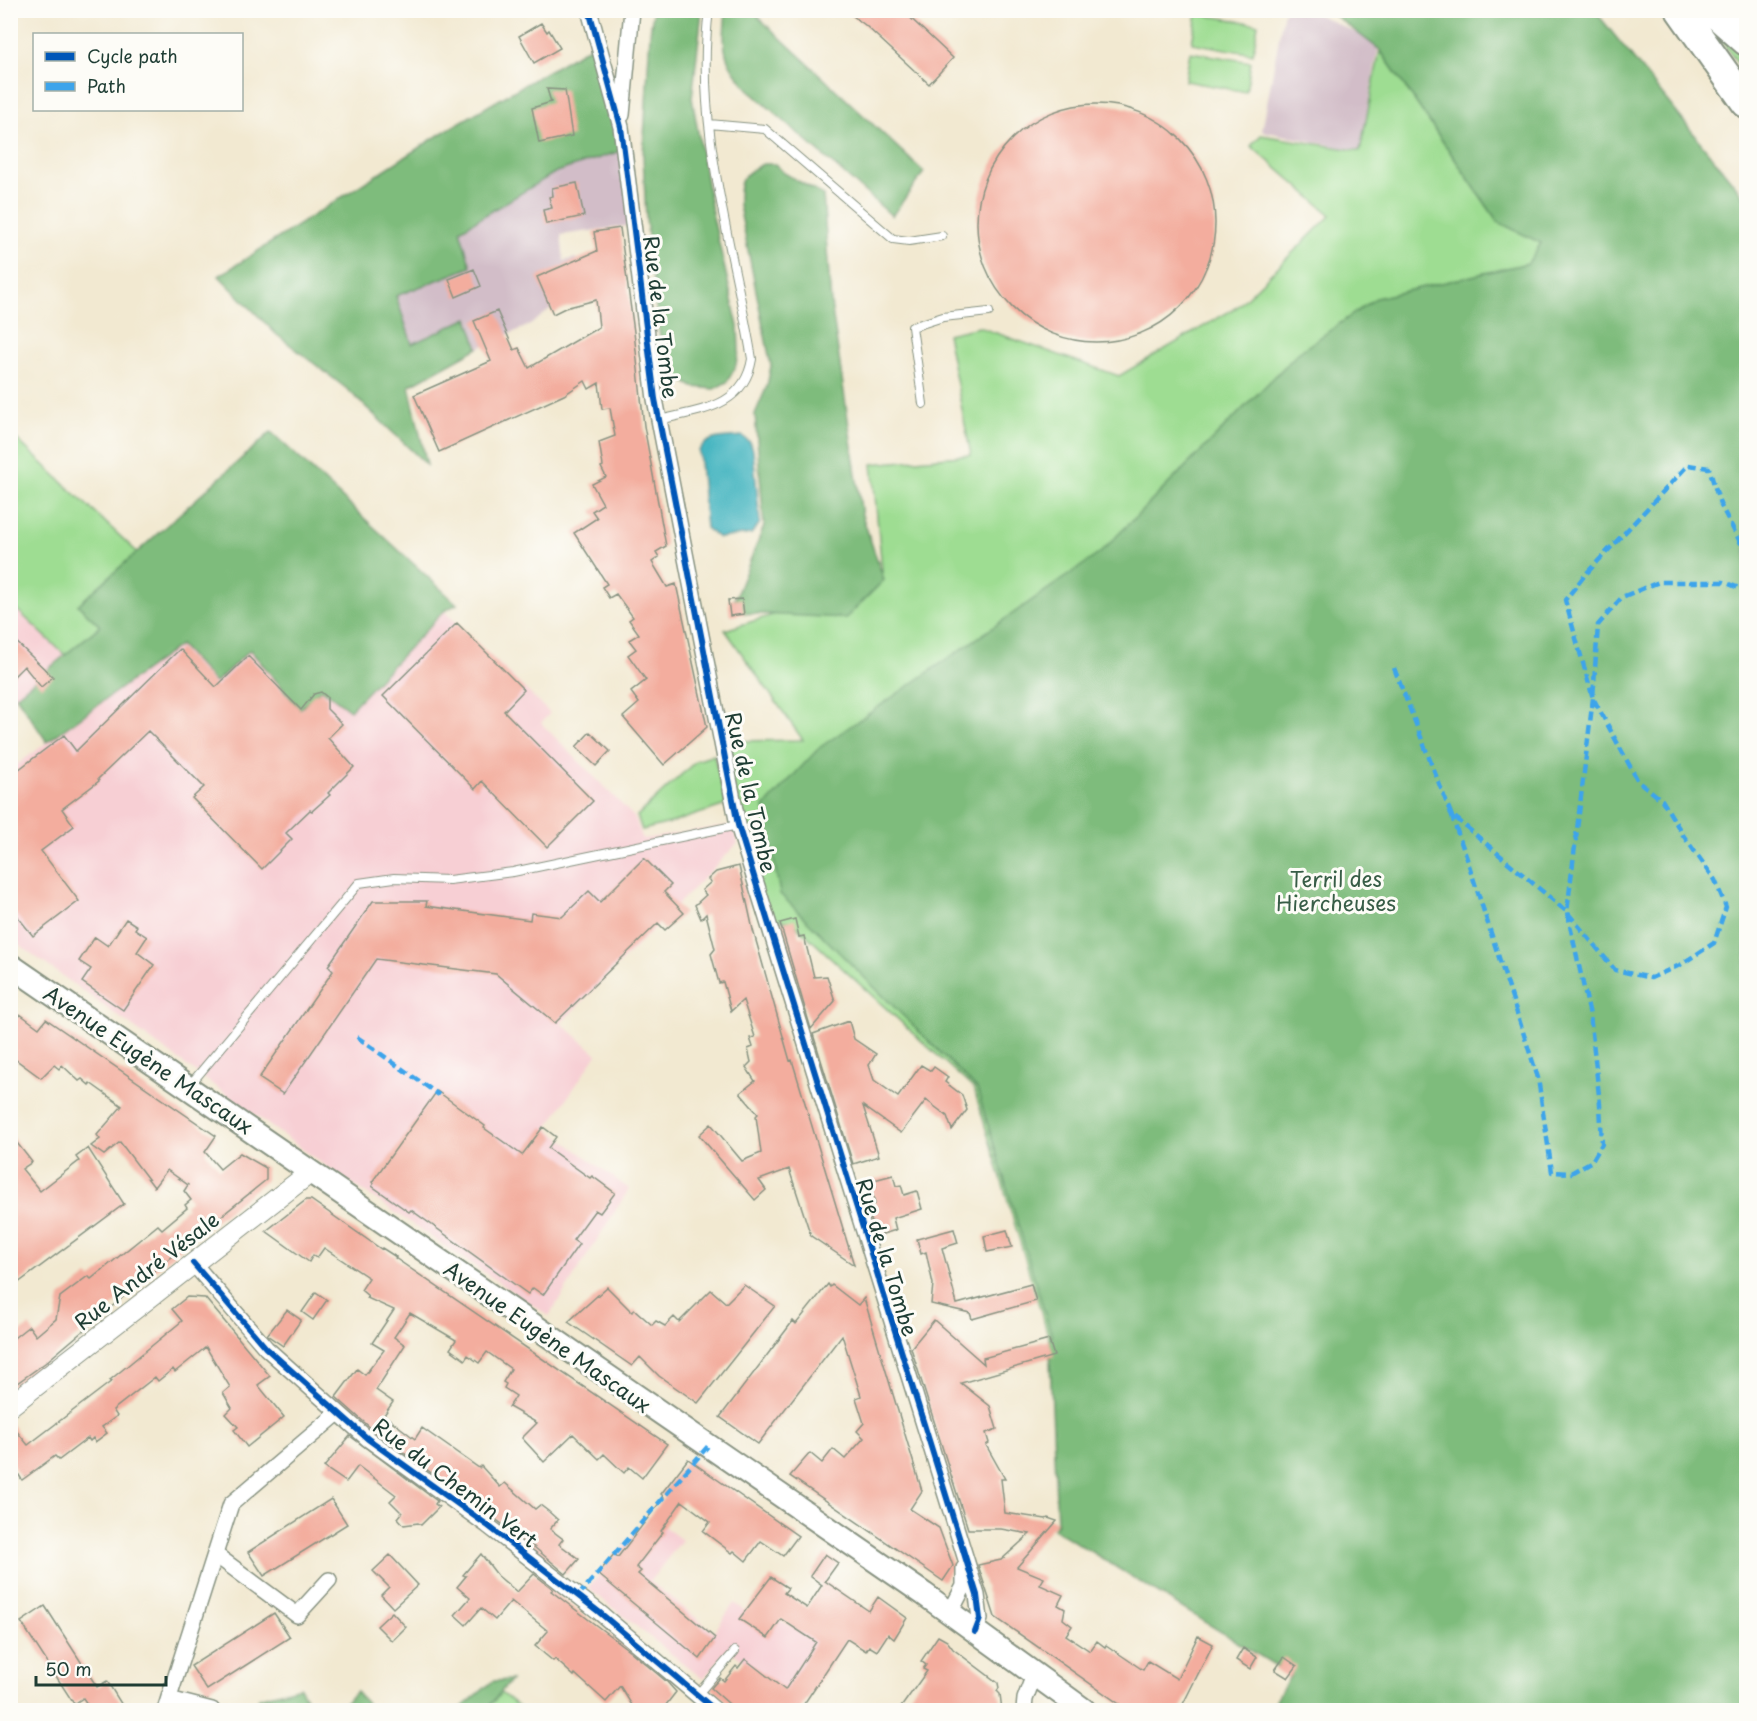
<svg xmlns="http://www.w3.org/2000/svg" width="1757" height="1721" viewBox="0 0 1757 1721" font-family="'Playpen Sans',sans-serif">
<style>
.built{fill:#f7cfd4}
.industrial{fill:#d2bdc8}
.green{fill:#9edd92;stroke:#5e8d63;stroke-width:1.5}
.forest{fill:#7ebc7c;stroke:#4e7c58;stroke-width:1.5}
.water{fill:#47b6c1;stroke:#337a7a;stroke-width:1.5}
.building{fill:#f3ad9e}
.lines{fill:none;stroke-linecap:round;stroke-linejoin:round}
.service-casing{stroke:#889382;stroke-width:10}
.minor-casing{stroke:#889382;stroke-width:18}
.tertiary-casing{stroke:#889382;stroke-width:22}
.secondary-casing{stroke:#889382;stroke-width:26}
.motorway-casing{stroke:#889382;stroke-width:32}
.service{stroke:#fff;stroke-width:8}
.minor{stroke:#fff;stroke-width:15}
.tertiary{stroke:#fff;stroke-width:20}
.secondary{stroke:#fff;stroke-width:22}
.motorway{stroke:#fff;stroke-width:28}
.quiet{stroke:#3da4eb;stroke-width:4.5;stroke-dasharray:9 4.5;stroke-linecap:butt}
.cycleway-casing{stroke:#fdfcf7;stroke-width:10}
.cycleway{stroke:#0057b8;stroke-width:6}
.labels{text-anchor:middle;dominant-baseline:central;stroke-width:6;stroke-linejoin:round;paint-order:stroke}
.street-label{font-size:21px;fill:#1f3d34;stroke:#fdfcf7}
.park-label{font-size:21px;fill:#385d47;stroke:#fdfcf7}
</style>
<rect width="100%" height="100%" fill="#fdfcf7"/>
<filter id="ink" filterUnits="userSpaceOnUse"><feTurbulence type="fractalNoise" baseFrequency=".0167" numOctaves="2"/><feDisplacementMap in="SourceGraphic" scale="12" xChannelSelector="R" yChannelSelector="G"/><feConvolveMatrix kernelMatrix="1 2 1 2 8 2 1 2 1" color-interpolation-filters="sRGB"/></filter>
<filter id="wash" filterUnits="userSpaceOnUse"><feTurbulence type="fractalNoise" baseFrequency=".008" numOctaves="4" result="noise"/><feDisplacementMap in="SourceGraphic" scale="24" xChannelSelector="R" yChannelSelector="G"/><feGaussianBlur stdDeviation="1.35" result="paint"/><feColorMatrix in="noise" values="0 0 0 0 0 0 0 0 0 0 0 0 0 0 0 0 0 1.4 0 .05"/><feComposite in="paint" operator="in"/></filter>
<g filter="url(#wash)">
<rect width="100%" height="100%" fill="#f2e9d1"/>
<path class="built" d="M10,604L65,655L11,701H10Z
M444,611L550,713L541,723L634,817L643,839L731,825L738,843L561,1023L597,1054L547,1128L629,1189L549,1316L320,1162L11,939V769L180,645L215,683L250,649L299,708L322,689L350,709Z
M650,1516L682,1540L650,1581L714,1632L734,1603L770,1628L777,1619L794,1628L811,1605L854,1631L802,1706L728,1649L703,1679L588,1588Z"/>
<path class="industrial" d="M1284,11H1311L1379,44L1360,151L1262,131Z
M624,150L633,225L561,235L564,261L576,258L585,283L530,325L478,348L468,318L412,345L396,296L470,267L459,230L556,172Z"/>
<path class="green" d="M1197,14L1258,24L1253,54L1192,43Z
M1704,15L1746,54V76Z
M1380,50L1498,222L1542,243L1510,290L1101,1320L1049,1338L974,1089L792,922L767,918L723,749L737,741L803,740L725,630L883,580L872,464L971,455L947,334L979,327L1119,376L1237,307L1331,215L1251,146L1261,135L1360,151Z
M1190,52L1251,62L1246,92L1185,81Z
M10,433L137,552L78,605L100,626L65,655L11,604Z
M714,755L726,805L674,822L642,830L637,816L696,761Z
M501,1693L523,1710H486Z"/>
<path class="forest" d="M653,11H702L692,98L713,217L738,326L739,352L735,368L727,382L714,389L693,387L676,377L665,365L658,325L646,219L643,155L650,34Z
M726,11H763L758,17L924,172L892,216L751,92C722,59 722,53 726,11Z
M1329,11H1595L1746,199V1710H1269L1291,1675L1054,1529L1057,1523L1049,1338L1052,1337L977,1089L780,894L764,807L819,748L1100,553L1298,353L1376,298L1528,263L1541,243L1498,222L1380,50Z
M598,42L624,150L556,172L460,230L471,267L396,296L412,344L468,318L478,348L409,386L427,465L347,389L276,334L219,276L445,131Z
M763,164H775L784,173L823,195L831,303L862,515L884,580L846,618L738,613L734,601L764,526L755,414L767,386L771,366L739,205C739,180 739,176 763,164Z
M271,432L457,604L444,611L350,710L322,689L300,709L250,650L215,683L180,645L47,742L16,696L100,626L78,605Z
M511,1680L486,1710H459L493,1681Z
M300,1687L313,1710H253L258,1698Z
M356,1692L373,1710H337Z"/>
<path class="water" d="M742,436L750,442L753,450L760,523L751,534L719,538L706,528L699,451C706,435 727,438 742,436Z"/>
<g id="blocks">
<path class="building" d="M845,10H902L953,58L929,84L865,25Z
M541,23L547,32L549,30L560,48L534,63L519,36Z
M547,89L565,90L572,136L539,143L532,108L551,102Z
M977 223a119 119 0 1 1 238 0a119 119 0 1 1-238 0Z
M577,183L584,216L546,224L543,210L552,208L549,197L553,196L552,188Z
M620,228L634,332L644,426L666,546L656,552L659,557L652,562L667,587L676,584L707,727L664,765L623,717L639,703L631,692L646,680L628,655L636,649L629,640L639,634L629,620L633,617L616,594L609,598L602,587L607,584L574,533L597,518L592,511L603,504L592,484L606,477L601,467L603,466L599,442L615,436L610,408L602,409L599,383L589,389L585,381L564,395L439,452L414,395L491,361L474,321L497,311L514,350L519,348L529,368L599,327L596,300L565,308L553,314L537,277L597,251L594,232Z
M474,269L481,286L456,297L449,279Z
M742,599L744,614L730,616L728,600Z
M457,623L524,690L504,711L593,801L547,847L482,781L475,789L383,696Z
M10,636L53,677L41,687L24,666L10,680Z
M180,649L216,687L248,656L301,710L314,694L321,692L327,697V709L342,724L328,738L354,767L328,793L330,795L312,811L310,810L286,833L292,839L262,869L192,798L204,787L148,731L98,779L99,781L62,809L74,826L41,851L79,901L33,936L10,907V776L64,735L76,751Z
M590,732L610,751L596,766L576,747Z
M644,858L671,885L664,892L684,913L665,930L658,923L555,1023L496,974L376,959L283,1094L259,1078L333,971L328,966L373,901H427L426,906L530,920L531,913L562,917L589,891L600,902Z
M739,866L753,930L790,1061L792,1060L854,1265L811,1236L789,1169L759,1180L766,1190L755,1200L699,1135L711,1124L742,1161L761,1153L756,1116L758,1114L740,1093L755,1081L746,1067L751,1062L748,1049L753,1047L750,1038L755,1037L743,1000L731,1011L723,982L719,983L711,954L715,949L706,914L701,919L695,905L706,895L702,890L711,882L708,879L716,872Z
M126,919L137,926L135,929L147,937L137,952L154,965L123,1010L82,982L91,969L79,961L95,937L108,946Z
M795,919L799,937L804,936L814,977L827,976L835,1001L811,1029L780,923Z
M20,1014L39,1028L46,1019L216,1136L205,1152L220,1169L240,1153L266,1168V1180L179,1250L45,1363L10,1388V1341L29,1326L36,1336L56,1319L60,1297L88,1276L91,1279L158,1225L162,1229L187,1208L185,1205L191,1200L184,1191L188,1185L167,1170L154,1187L120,1142L104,1155L91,1146L100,1139L97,1135L122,1106L90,1083L89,1085L82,1079L79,1081L62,1065L59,1069L54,1065L41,1078L11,1056L10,1029Z
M849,1021L854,1039L876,1054L869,1065L874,1080L898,1097L921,1065L931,1071L934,1067L948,1077L945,1082L962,1095L967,1110L952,1130L947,1116L926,1100L901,1133L863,1106L879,1156L853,1164L813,1034Z
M437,1091L485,1126L484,1128L522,1155L543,1127L556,1137L548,1148L590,1178L592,1176L615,1193L600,1213L595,1210L573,1240L579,1244L543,1295L533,1288L528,1294L411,1210L409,1212L372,1186L374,1183L372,1182Z
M10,1134L32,1162L22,1169L40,1191L79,1161L76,1157L88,1148L124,1204L10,1289Z
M893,1175L896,1186L901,1185L904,1195L917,1191L922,1209L893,1218L896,1230L876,1236L867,1206L875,1204L871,1188L876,1186L874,1180Z
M306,1200H311L381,1249L382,1248L396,1257L395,1258L667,1444L642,1478L629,1467L624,1473L604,1454L599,1459L573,1434L544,1462L522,1438L537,1423L509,1407L516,1396L504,1388L506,1384L503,1382L511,1369L487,1352L479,1363L468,1355L465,1360L450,1349L456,1340L410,1313L394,1337L405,1345L376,1390L393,1402L384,1415L415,1439L422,1428L479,1468L481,1466L500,1487L505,1483L535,1509L540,1505L548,1511L558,1520L550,1529L563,1539L559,1544L579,1559L566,1574L534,1547L473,1503L452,1479L448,1485L374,1431L336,1397L357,1369L365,1375L384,1350L372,1343L394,1310L367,1298L368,1296L361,1290L369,1278L324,1248L317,1258L313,1255L309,1262L266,1231Z
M954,1229L958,1243L942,1248L957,1304L1031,1284L1036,1301L972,1319L970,1313L931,1304L933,1284L926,1252L921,1254L917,1239Z
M1007,1230L1012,1247L987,1252L984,1236Z
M828,1284L830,1287L832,1285L858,1305L864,1298L922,1491L910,1509L939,1528L953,1566L943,1581L790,1476L810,1453L822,1463L833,1449L845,1459L864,1438L857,1431L864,1423L856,1398L861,1396L842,1335L758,1444L720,1417L793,1321L796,1324Z
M744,1285L775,1306L698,1403L659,1376L640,1357L632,1366L568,1322L607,1287L632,1312L635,1310L652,1325L656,1321L665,1326L674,1317L679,1322L711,1290L726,1303Z
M316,1292L327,1300L313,1320L302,1312Z
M187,1297L205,1298L270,1376L258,1385L284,1417L247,1447L234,1430L238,1427L226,1414L232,1408L223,1393L230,1387L206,1347L175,1372L173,1369L158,1381L155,1377L113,1410L117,1416L102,1427L107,1433L95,1442L93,1438L90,1441L88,1438L59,1460L55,1456L22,1480L10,1461V1423L28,1445L112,1381L110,1380L182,1321L172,1309Z
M287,1310L301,1320L283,1346L267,1335Z
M934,1320L984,1364L983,1358L1049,1340L1054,1356L961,1383L990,1406L997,1429L986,1433L989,1443L986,1445L1005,1479H1001L1005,1513L1046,1519L1048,1518L1057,1521L1017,1567L1044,1578L1040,1585L1063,1595L1058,1605L1065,1609L1063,1619L1072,1626L1066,1635L1090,1651L1097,1641L1105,1647L1106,1645L1143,1670L1148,1661L1177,1679L1198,1636L1213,1644L1180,1710H1128L995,1617L978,1565L1001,1560L1030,1534L1001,1529H968L911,1348Z
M350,1436L437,1501L435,1504L439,1507L421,1525L418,1523L404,1525L398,1518L402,1513L390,1501L396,1495L358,1466L346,1482L324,1467Z
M688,1459L798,1536L783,1556L761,1541L746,1561L734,1551L732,1553L703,1531L710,1522L682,1501L661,1531L663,1532L636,1567L641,1571L638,1574L715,1638L700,1659L598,1574L614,1554L618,1557L664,1497L661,1494Z
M331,1499L347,1524L264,1576L248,1552Z
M481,1554L498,1576L517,1592L534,1574L553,1589L551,1591L630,1651L667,1682L676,1692L662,1710H635L620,1686L606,1702L575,1674L574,1676L555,1659L553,1661L535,1646L548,1631L511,1601L495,1620L481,1608L466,1625L455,1615L470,1598L457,1587L466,1576L463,1575Z
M825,1554L838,1563L825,1581L869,1611L878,1597L907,1618L894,1639L888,1634L877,1651L869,1646L866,1651L847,1639L800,1710H736L711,1688L720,1678L724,1681L736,1666L738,1668L745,1659L785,1690L816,1642L781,1619L768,1638L739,1619L771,1577L788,1588L784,1593L807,1608L822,1585L810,1576Z
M390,1555L418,1585L393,1608L381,1595L389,1587L373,1571Z
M45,1606L97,1687L107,1681L125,1710H91L83,1698L74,1704L21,1622Z
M392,1612L406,1627L392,1641L377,1626Z
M274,1613L290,1637L207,1690L191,1666Z
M938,1636L947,1641L953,1649L998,1683L999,1688L997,1691L1000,1694L1002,1710H899L927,1671L923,1669L926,1665L921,1661Z
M1243,1648L1257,1657L1250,1669L1236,1660Z
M1284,1657L1297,1666L1288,1678L1275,1670Z"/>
</g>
</g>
<g filter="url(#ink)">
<use href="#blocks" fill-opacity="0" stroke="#889382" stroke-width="1.5"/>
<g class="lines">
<defs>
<path id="service" d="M709,124L765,129L893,239L909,241L942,236
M923,404L912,327L943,317L989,312
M659,420C699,410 744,408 752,359C733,245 694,127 709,10
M10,581H11
M189,1086L359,883L394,878L449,880L513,872L738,825
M697,1695L735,1651"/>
<path id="minor" d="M589,10L621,127L655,399L738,825L977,1595L980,1619L975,1632
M622,115L632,10
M193,1263L266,1348L368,1439L487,1525L599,1612L715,1710
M216,1555L297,1615L329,1580
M950,1613L964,1586V1568
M169,1699L212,1710
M165,1710L231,1504L338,1413
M1024,1710L1025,1699L1034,1675"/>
<path id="tertiary" d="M10,1406L311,1172"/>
<path id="secondary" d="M10,965L924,1594L1084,1710"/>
<path id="motorway" d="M1680,10L1746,103
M1711,10L1746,41"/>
</defs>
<use href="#service" class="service-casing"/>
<use href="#minor" class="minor-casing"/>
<use href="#tertiary" class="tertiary-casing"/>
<use href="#secondary" class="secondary-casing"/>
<use href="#motorway" class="motorway-casing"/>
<use href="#service" class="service"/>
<use href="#minor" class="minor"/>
<use href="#tertiary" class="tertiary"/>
<use href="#secondary" class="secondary"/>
<use href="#motorway" class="motorway"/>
<path class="quiet" d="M1394,668L1451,814L1567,912L1615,970L1651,978L1680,965L1714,943L1726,907L1715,880L1683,835L1662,800L1638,781L1593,698L1565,600L1585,575L1688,465L1709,468L1720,504L1746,553
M1451,814L1466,856L1538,1078L1552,1172L1571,1173L1592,1161L1602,1144L1600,1104L1590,1015L1567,912L1593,698L1598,625L1622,597L1659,582H1724L1746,591
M357,1037L439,1095
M578,1596L708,1446"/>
<defs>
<path id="cycleway" d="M589,10L621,127L655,399L738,825L977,1595L980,1619L975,1632
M193,1263L266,1348L368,1439L487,1525L599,1612L715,1710"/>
</defs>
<use href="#cycleway" class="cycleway-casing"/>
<use href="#cycleway" class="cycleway"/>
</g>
</g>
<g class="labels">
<g class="street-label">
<text transform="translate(662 317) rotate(83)">Rue de la Tombe</text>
<text transform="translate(752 792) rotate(77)">Rue de la Tombe</text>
<text transform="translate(149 1059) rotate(34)">Avenue Eugène Mascaux</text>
<text transform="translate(888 1257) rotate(73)">Rue de la Tombe</text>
<text transform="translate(146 1270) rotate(-38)">Rue André Vésale</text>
<text transform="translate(548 1336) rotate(35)">Avenue Eugène Mascaux</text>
<text transform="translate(456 1482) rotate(37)">Rue du Chemin Vert</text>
</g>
<g class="park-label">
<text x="1336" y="878">Terril des<tspan x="1336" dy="24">Hiercheuses</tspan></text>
</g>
</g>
<rect width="1757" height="1721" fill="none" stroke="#fdfcf7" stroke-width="36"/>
<rect x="33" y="33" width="210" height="78" fill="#fdfcf7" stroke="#a4b0a9" stroke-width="1.5"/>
<rect x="45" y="52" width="30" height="9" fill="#0057b8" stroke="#a4b0a9" stroke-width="1.5"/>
<text x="87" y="63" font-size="18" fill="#1f3d34">Cycle path</text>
<rect x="45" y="82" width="30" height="9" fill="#3da4eb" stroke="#a4b0a9" stroke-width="1.5"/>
<text x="87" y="93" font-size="18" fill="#1f3d34">Path</text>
<path d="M36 1676v9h130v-9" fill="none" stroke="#1f3d34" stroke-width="3"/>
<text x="45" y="1676" font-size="18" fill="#1f3d34" stroke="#fdfcf7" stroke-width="4.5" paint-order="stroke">50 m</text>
</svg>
